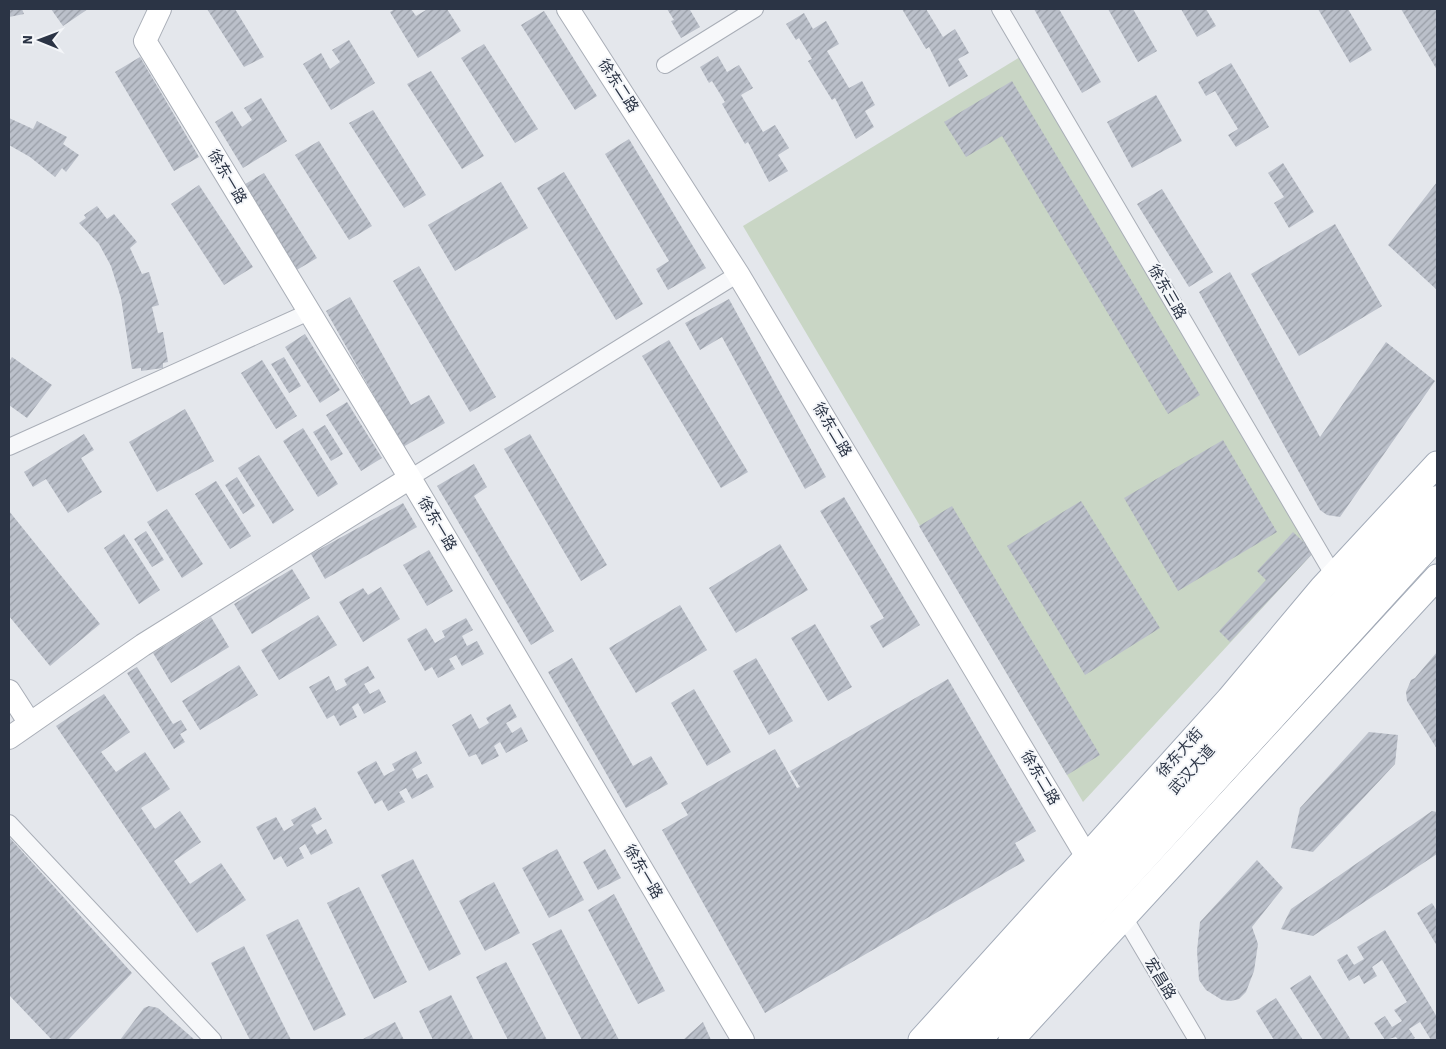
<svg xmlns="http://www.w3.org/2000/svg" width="1446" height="1049" viewBox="0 0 1446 1049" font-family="'Source Sans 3','Noto Sans SC',sans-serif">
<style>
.park{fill:#c9d6c5}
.building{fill:url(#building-hatch)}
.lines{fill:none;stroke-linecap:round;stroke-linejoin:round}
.street-casing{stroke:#a9aeb7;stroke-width:18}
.secondary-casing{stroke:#a9aeb7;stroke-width:24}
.primary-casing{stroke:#a3abb8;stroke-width:27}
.highway-casing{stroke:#8b94a3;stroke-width:29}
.street{stroke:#f7f8fa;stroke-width:16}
.secondary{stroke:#fff;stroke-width:22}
.primary{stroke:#fff;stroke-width:25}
.highway{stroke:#fff;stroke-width:28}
.labels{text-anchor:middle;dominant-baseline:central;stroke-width:4;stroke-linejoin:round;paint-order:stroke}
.street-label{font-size:15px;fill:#2b3445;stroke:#f4f6f9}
</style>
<defs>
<pattern id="building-hatch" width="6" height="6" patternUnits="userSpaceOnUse" patternTransform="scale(1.25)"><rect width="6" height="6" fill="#bbc0ca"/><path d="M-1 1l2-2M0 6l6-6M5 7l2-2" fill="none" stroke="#989da6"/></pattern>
</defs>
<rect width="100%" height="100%" fill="#e4e7ec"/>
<path class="park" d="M1020,57L1314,552L1083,802L743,226Z"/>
<path class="building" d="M9,9H22L24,14L9,17Z
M51,9H88L63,26Z
M207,9H235L264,57L244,67Z
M395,9H411L416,16L426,10L425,9H447L461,31L418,58L390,12Z
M667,9H693L690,10L700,27L681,38L671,21L674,20Z
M902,9H926L943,37L955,29L969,53L958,59L968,76L949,87L929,47L926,49Z
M1034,9H1059L1101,82L1082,93Z
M1108,9H1133L1157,51L1138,62Z
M1181,9H1206L1216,26L1197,37Z
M1318,9H1348L1372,50L1350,63Z
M1401,9H1437V70Z
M544,11L597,96L575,110L521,25Z
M804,13L813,29L826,21L839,44L827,51L849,88L862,81L875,105L865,111L874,127L856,139L835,98L832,100L808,61L812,59L799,38L796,40L786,24Z
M349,40L375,83L331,110L303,64L321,53L330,69L340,62L332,50Z
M484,44L538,129L515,143L461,58Z
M718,56L727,72L739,65L753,88L741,95L763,132L775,125L789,148L778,155L788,171L769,182L748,142L745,144L722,104L725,102L712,81L709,83L700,67Z
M140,57L199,157L174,171L115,72Z
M1231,63L1269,127L1236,147L1228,135L1238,129L1215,91L1206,96L1198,82Z
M431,71L484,156L462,169L407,84Z
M1012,81L1200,395L1168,414L1002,136L966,157L944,122Z
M1156,95L1182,141L1132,168L1107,122Z
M261,98L287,141L243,168L215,122L232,111L242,127L252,120L244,108Z
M373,110L426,195L404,208L349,123Z
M9,118L33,129L37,121L67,137L63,144L79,155L66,172L62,168L55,177L30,157L9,145Z
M629,139L706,268L668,290L656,269L669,261L605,154Z
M319,141L372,226L349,240L295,155Z
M1283,163L1314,212L1289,228L1274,203L1284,197L1268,173Z
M564,172L643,304L616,320L537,188Z
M264,173L317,258L295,271L240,187Z
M501,182L528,228L455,271L428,225Z
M1437,182V290L1388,245Z
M199,185L253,267L224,285L171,204Z
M1162,189L1213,272L1189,287L1137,204Z
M97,206L107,219L114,214L137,242L130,248L142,274L149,272L159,305L152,307L158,333L163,332L168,362L163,363V368L141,371V368L132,369L121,298L111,266L99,244L79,223L86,218L84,215Z
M1335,224L1382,306L1299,356L1251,274Z
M419,266L496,397L470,412L393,281Z
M1230,272L1320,437L1386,342L1435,381L1340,517L1327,515L1320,510L1199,292Z
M350,297L411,405L429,395L445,423L403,447L326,311Z
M729,299L826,477L805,489L722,337L700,350L685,323Z
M305,334L340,390L320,403L285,347Z
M669,340L748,472L721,488L642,356Z
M12,357L52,385L27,418L9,405V362Z
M284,357L301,386L289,393L271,364Z
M262,360L297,416L276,429L241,373Z
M347,402L382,458L361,471L326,415Z
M185,409L214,461L157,492L129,442Z
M325,425L343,454L331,461L313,432Z
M303,428L338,484L318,497L283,441Z
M84,434L94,450L81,458L102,492L68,513L46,479L33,487L24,472Z
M530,434L607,565L581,581L504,449Z
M1223,440L1277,532L1178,591L1124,498Z
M259,455L294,510L273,524L238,468Z
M474,464L487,487L474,496L554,631L531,645L437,486Z
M237,477L255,506L243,514L225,485Z
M216,481L251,536L230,549L195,494Z
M844,497L920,625L883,648L870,626L884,618L820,511Z
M1081,501L1160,628L1085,675L1007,546Z
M403,503L417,527L325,579L311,554Z
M952,506L1100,755L1067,775L919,526Z
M167,509L203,564L182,578L147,522Z
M9,511L100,624L50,666L9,616Z
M146,531L164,560L152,567L134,539Z
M1293,532L1314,552L1230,642L1219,631L1266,580L1257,571Z
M124,534L160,590L139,604L104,548Z
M780,544L808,590L736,633L709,588Z
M429,550L453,591L427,606L403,565Z
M292,569L310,598L252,634L234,604Z
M381,587L400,619L363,642L339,602L363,588L368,595Z
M680,605L707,650L636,693L609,648Z
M318,615L337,645L279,680L261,650Z
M211,617L229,647L171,683L153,653Z
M466,618L473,630L462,636L467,646L477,641L484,654L462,666L456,655L449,659L455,669L438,678L432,667L425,671L407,639L426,628L435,643L445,637L442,631Z
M815,624L852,687L828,701L791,638Z
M1437,652V749L1407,701L1406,692L1411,680L1415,678Z
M572,658L633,766L651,756L668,784L626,808L548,672Z
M756,658L793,721L769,735L733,671Z
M239,665L258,695L200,730L182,701Z
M368,666L375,678L364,684L370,694L379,689L386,702L364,714L358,703L352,707L357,717L340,726L334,715L327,719L309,687L329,676L336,691L347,685L344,679Z
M137,667L173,724L181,720L187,730L180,734L185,742L174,749L127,673Z
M948,679L1036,831L1015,843L1025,861L765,1013L662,830L688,815L681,803L775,749L797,788L800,787L790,771Z
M694,689L731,752L707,766L671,703Z
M104,694L130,732L101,752L116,772L145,752L170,789L141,808L155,829L180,811L201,842L174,861L190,884L221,863L246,900L197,933L56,726Z
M510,704L517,717L506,723L512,733L521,727L528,741L506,753L500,742L494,746L499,756L482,765L476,754L469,757L452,725L471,714L479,729L489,723L486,718Z
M1369,732L1398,735L1395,764L1313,852L1291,848L1300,808Z
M416,751L422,763L412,769L417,779L427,774L434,787L412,799L406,788L399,792L405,802L388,811L382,800L375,804L357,772L376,761L384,776L395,770L392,764Z
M315,807L322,819L311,825L317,835L326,829L333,843L311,855L305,844L299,848L304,858L287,867L281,856L274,860L256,827L276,817L284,831L294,825L291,820Z
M1432,811L1437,812V854L1313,936L1281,929L1291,909Z
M9,837L132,973L68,1040H52L9,995Z
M557,849L584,900L549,918L522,868Z
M605,849L621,878L598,890L583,862Z
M413,859L461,954L429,971L381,875Z
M1257,860L1283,888L1252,927L1258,944L1254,971L1246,992L1239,999L1231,1001L1222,1000L1206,990L1199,980L1197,951L1200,922Z
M494,882L520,933L485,951L459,901Z
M359,887L407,982L374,999L327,903Z
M614,894L665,991L638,1004L588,910Z
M1432,903L1437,911V946L1417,913Z
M298,919L346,1015L314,1031L266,935Z
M561,929L619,1040H582L532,944Z
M1385,930L1437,1017V1040H1431L1420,1022L1409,1029L1415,1038L1411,1040H1398L1396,1037L1385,1040L1374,1023L1385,1016L1392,1027L1402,1021L1394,1010L1407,1002L1382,960L1372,967L1377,976L1364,984L1359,975L1349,981L1337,960L1347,954L1354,965L1364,959L1357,947Z
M244,946L291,1040H250L211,963Z
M506,962L547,1040H508L476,977Z
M1310,975L1351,1040H1323L1290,988Z
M451,995L474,1040H433L419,1011Z
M1276,998L1303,1040H1274L1256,1011Z
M149,1006L158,1008L195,1040H120L144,1008Z
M395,1022L404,1040H363V1039Z
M703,1022L711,1040H683Z"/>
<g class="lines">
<defs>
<path id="street" d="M1000,9L1334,576
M665,65L755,9
M9,447L309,312
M410,478L738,274
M9,823L213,1040
M1124,917L1197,1040"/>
<path id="secondary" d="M160,9L145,41L410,478L743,1040
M568,9L738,274L1087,857
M9,691L29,722
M9,738L143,645L410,478"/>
<path id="primary" d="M921,1040L1229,699L1322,588L1437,464
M1011,1040L1437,577"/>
<path id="highway" d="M946,1040L1437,500
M977,1040L1437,535"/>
</defs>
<use href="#street" class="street-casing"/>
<use href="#secondary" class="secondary-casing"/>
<use href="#primary" class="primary-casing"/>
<use href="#highway" class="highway-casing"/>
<use href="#street" class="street"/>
<use href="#secondary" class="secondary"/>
<use href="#primary" class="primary"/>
<use href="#highway" class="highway"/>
</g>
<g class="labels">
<g class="street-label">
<text transform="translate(618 86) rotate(57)">徐东二路</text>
<text transform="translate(227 177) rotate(59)">徐东一路</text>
<text transform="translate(1167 292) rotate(60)">徐东三路</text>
<text transform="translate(832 430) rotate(59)">徐东二路</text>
<text transform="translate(437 524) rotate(59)">徐东一路</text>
<text transform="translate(1180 753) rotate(-48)">徐东大街</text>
<text transform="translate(1192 770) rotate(-48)">武汉大道</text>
<text transform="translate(1040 778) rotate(59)">徐东二路</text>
<text transform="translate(643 872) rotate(59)">徐东一路</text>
<text transform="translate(1160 979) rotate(59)">宏昌路</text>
</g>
</g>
<rect width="1446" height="1049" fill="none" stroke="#2b3445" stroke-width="20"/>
<g transform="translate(40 40) rotate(271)" stroke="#f4f6f9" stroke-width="4" paint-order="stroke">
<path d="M0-4L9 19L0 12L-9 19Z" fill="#2b3445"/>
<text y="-8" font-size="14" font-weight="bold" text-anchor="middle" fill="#2b3445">N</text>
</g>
</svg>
